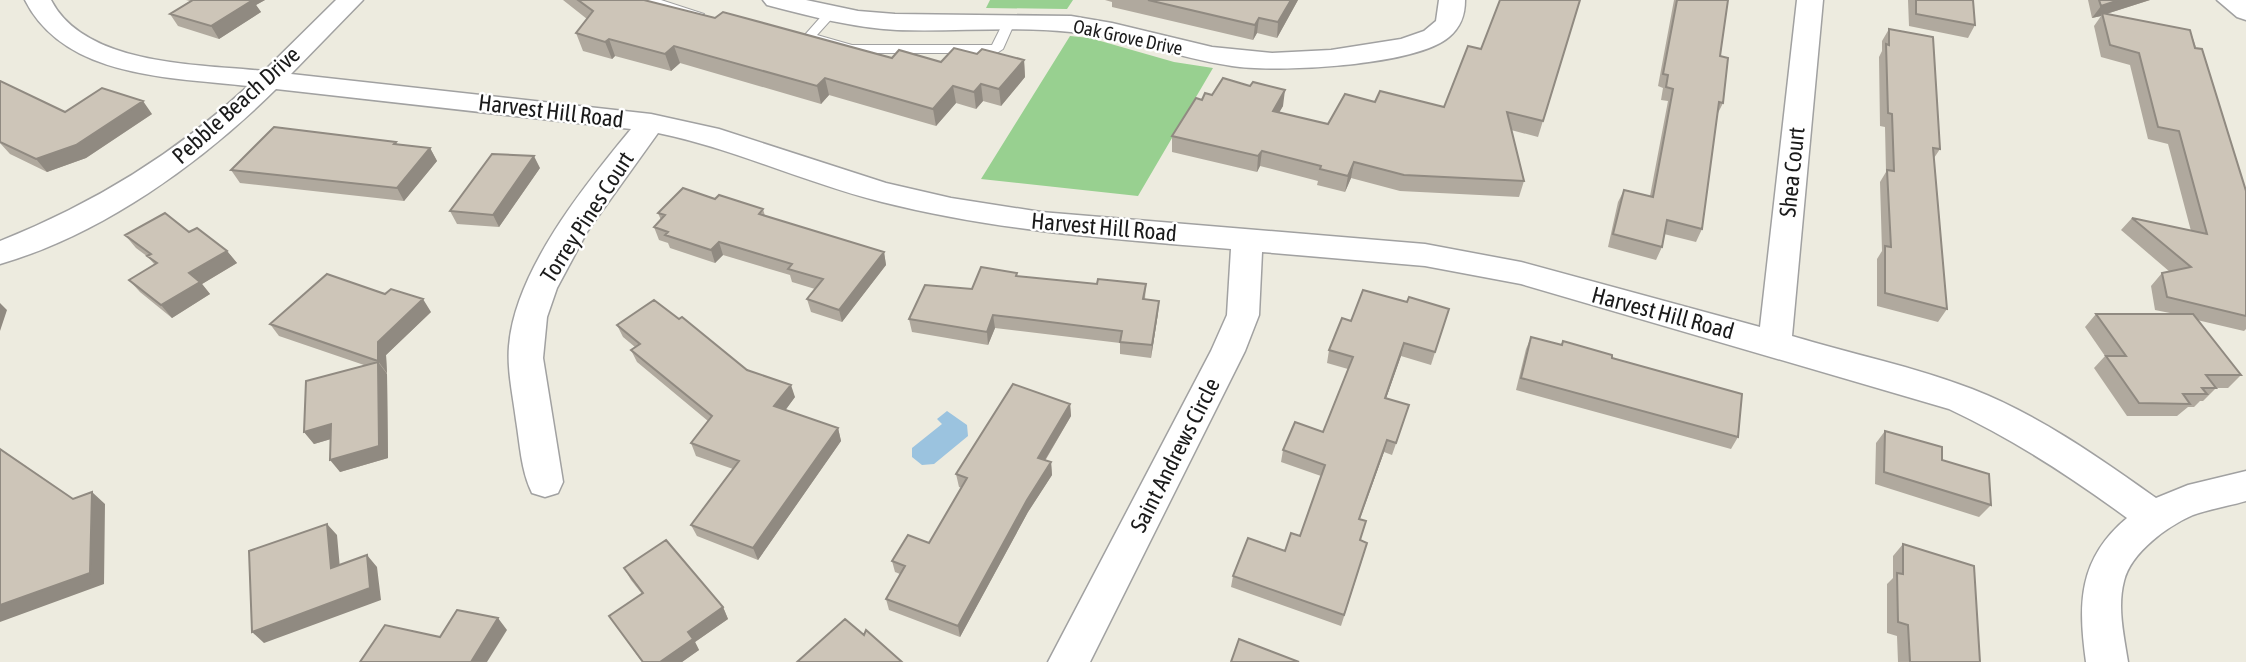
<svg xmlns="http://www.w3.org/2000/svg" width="2246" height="662" viewBox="0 0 2246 662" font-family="'Asap Condensed',sans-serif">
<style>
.forest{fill:#98d090}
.water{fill:#9bc3df}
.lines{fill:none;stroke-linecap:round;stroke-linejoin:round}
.service-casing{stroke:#a1a1a1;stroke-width:2}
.minor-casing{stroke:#a1a1a1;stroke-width:3}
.service{fill:#fff;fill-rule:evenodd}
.minor{fill:#fff;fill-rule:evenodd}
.wall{fill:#b0a99e}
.shaded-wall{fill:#908a81}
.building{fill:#cdc5b8;stroke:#908a81;stroke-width:2}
.labels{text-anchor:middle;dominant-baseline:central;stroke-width:5;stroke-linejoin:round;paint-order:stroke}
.far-street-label{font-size:19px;fill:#1a1a1a;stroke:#fff}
.street-label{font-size:23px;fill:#1a1a1a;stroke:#fff}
</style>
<rect width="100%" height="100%" fill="#edebdf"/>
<path class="forest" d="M990,0H1073L1067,9L986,8Z
M1070,36L1090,38L1174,62L1213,68L1138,196L981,179Z"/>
<path class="water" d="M947,411L967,425L968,436L934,464L922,465L912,457V448L942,424L937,419Z"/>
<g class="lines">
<defs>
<path id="service" d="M642,0H661L704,14L698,18Z
M830,10L836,14L817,35L852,45H992L1005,19H1013L1015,22L1003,49L997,53H852L803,37L826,11Z"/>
<path id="minor" d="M25,0H51C85,66 198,64 264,71L336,0H363L291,74L651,114L719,129L886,183L951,198L1041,212L1425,244L1521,262L1760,327L1797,0H1823L1792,336C1851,354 1916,367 1972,389C2039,415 2098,457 2156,498L2188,485L2246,471V501C2229,506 2210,509 2193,515C2168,526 2131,552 2124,581C2117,607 2124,636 2128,662H2086C2078,604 2078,559 2127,518C2070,476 2013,439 1949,409L1521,284L1425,266L1262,252L1259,315L1245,351L1090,662H1048L1211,351L1227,315L1231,249C1113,239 997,231 882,202C806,183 735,149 658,133L587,232L557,288L547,317L543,358L563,482L558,493L545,497L532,493C521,471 520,444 516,420C513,396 507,370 509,346C515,271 584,186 631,129L276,89C201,163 103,234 0,264V241C93,204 175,154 248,86C172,77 65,79 25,0Z
M763,0H806L858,11L895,14L1071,16L1112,23L1212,47L1272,53L1331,50L1401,39L1424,31L1436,21L1439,0H1465C1465,15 1461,27 1449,37C1415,66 1276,73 1232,66C1177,58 1126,37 1071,32C1013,26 955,32 897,30C853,28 810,16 767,5Z
M2217,0H2246V20L2237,17Z"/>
</defs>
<use href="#service" class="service-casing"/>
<use href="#minor" class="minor-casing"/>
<use href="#service" class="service"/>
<use href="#minor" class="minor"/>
</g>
<path class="wall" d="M186,0H265L256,5L261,12L219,39L178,26L170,14L190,1Z
M563,0H644L715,18L892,58L941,62L977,54L1024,60L1025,77L1001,106L983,101L976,109L956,103L936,126L829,95L821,104L680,63L671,71L615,56L612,59L583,51L576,33L587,19Z
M1105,0H1298L1277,38L1257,33L1253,40L1112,7V2Z
M1580,0L1538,137L1511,130L1524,181L1519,197L1400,191L1351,178L1345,192L1317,185L1318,181L1260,166L1257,172L1172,152V136L1202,100L1212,95L1283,106L1279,112L1328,124L1375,102L1444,107L1481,49Z
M1674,0H1728L1720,56L1723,103L1717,115L1702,229L1696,242L1664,234L1662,247L1656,260L1608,247L1618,202L1624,190L1650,196L1668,101L1661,100L1663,88L1658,86Z
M1908,0H1973L1975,25L1968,38L1909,26Z
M2088,0H2150L2106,14L2190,30L2246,191V329L2244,331L2197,320L2241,375L2228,388H2216L2203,401H2200L2194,407H2188L2177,416H2127L2094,368L2105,356L2085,327L2096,314H2175L2155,310L2151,286L2162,273L2170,272L2121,230L2132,218L2191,231L2168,144L2148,139L2130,65L2101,57L2094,26L2101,16L2092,18Z
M1889,29L1940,149L1934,158L1947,309L1938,322L1877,306V259L1882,251L1880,182L1886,172L1885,127L1880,126L1879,57L1882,51V41Z
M0,81L65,112L152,114L86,158L47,172L10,154L0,143Z
M396,142L397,145L430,148L437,161L404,201L240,183L231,170Z
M540,168L499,227L457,224L450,211Z
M715,199L763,209L765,216L884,252L886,265L842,322L811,312L807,299L815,289L792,282L790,275L723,255L715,263L670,248L668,243L659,240L654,227L661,220L658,213Z
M189,232L227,251L237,263L202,284L210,294L172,318L140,292L129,280L155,265L148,257L136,248L125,235Z
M1017,276L1097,284H1146L1145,299L1158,313L1151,358L1120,354V343L995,328L988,345L912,332L909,319L972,289Z
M1407,302L1449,309L1431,365L1401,356L1386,398L1405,418L1392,455L1384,452L1360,519L1361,540L1364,554L1341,626L1231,587L1233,576L1285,551L1300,536L1321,476L1281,462L1283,450L1323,432L1348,369L1327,363L1329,350L1351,321Z
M431,312L386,355L387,373H386L387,374L388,458L340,472L331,439L314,444L304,432L364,365L279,336L270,324Z
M617,325L747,370L795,397L785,410L838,428L841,441L758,560L697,536L691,525L733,469L696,456L691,443L708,421L637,362L631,350L635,347L623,337Z
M1531,337L1561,345L1563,341L1612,358L1738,437L1731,449L1516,390L1526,349Z
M1070,404L1071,416L1045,461L1051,462L1052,475L1028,512L960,637L889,610L886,599L900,574L895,572L892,561L929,543L962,488L959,487L956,474Z
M1885,431L1942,460L1991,505L1979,517L1875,484L1876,443Z
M1903,544L1980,662H1898L1897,636L1887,633V584L1893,578V556Z
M624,568L723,607L728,619L695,642L699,650L682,662H642L609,616L642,594L631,580Z"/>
<path class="shaded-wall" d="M244,0H265L256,5L261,12L219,39L211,26Z
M1291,0H1298L1277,38L1278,22Z
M2119,0H2150L2103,15L2102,13L2101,16L2092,18L2101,6Z
M1259,18L1257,33L1253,40L1255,25Z
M609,39L615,56L612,59L605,42Z
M674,46L680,63L671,71L665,54Z
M1024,60L1025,77L1001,106L999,89Z
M825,78L829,95L821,104L817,86Z
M981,84L983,101L976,109L974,92Z
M953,86L956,103L936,126L933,109Z
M1285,90L1283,106L1271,127L1273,111Z
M143,101L152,114L86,158L47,172L36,159Z
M430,148L437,161L404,201L397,188Z
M1262,151L1260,166L1257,172L1258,156Z
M534,156L540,168L499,227L493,215Z
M1354,162L1351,178L1345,192L1348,176Z
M719,242L723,255L715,263L711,250Z
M227,251L237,263L202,284L210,294L172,318L161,305L189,273Z
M884,252L886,265L842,322L839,310Z
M423,299L431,312L386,355L387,373L378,361V342Z
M1159,301L1158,313L1151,358L1152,345Z
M0,303L7,310L0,331Z
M993,315L995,328L988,345L987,332Z
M1404,343L1401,356L1382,410L1385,398Z
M378,362L387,374L388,458L340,472L330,460Z
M791,385L795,397L779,419L774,406Z
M1070,404L1071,416L1039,470L1038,458Z
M331,424L341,436L314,444L304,432Z
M838,428L841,441L758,560L753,548Z
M1387,440L1384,452L1355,531L1359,519Z
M1051,462L1052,475L1028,512L960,637L958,626L1027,500Z
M92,492L105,504L104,584L0,622V605Z
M327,524L337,535L341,580L331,568Z
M367,555L377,567L381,600L264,643L252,632Z
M723,607L728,619L695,642L699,650L682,662H660L688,632Z
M498,618L507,630L487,662H471Z"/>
<path class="building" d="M193,0H253L211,26L170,14Z
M578,0H644L715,18L723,12L892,58L899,50L941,62L954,48L977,54L982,49L1024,60L999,89L981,84L974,92L953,86L933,109L825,78L817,86L674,46L665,54L609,39L605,42L576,33L593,11Z
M1148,0H1291L1278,22L1259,18L1255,25Z
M1500,0H1580L1543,121L1507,112L1524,181L1404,175L1354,162L1348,176L1320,169L1321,166L1262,151L1258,156L1172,136L1196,98L1202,100L1205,93L1212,95L1223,78L1250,86L1253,82L1285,90L1273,111L1328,124L1345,94L1375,102L1380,91L1444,107L1468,46L1481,49Z
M1677,0H1728L1720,56L1728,58L1723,103L1719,102L1702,229L1667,220L1662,247L1613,234L1624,190L1653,197L1673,89L1666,87L1668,75L1663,74Z
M1916,0H1973L1975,25L1916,14Z
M2099,0H2119L2101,6Z
M2102,13L2190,30L2195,48L2202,49L2246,191V316L2167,297L2162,273L2191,267L2132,218L2207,234L2179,131L2158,127L2139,53L2110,45Z
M1889,29L1933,37L1940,149L1933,148L1947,309L1885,293V246L1891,247L1887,170L1894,171L1892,114L1888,113L1886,44L1889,45Z
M0,81L65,112L102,88L143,101L76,145L36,159L0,142Z
M274,127L396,142L394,144L430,148L397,188L231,170Z
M492,154L534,156L493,215L450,211Z
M683,188L715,199L719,195L763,209L759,214L884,252L839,310L807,299L823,279L788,269L792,264L719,242L711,250L665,235L668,232L654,227L665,215L658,213Z
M165,213L189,232L197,228L227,251L189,273L200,282L161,305L129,280L157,263L147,256L151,254L125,235Z
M981,267L1017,273L1016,276L1097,284L1098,279L1146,284L1143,299L1159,301L1152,345L1120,342L1122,331L993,315L987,332L909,319L925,285L972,289Z
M327,274L385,294L391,289L423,299L378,342V361L270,324Z
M1363,290L1407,302L1409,297L1449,309L1435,352L1404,343L1385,398L1409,405L1396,443L1387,440L1359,519L1366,521L1360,540L1367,543L1344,615L1233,576L1248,538L1285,551L1291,533L1300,536L1325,465L1283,450L1295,422L1323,432L1353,357L1329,350L1342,318L1351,321Z
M654,300L679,319L682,317L747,370L791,385L774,406L838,428L753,548L691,525L739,461L691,443L712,416L631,350L640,344L617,325Z
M2096,314H2193L2241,375H2206L2216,388H2202L2207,394H2183L2190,404L2139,403L2106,356H2126Z
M1531,337L1562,345L1563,341L1612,355V358L1742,394L1738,437L1521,378Z
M378,362L379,446L330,460L331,424L304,432L306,381Z
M1013,384L1070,404L1038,458L1051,462L1027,500L958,626L886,599L905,566L892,561L908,535L929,543L967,478L956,474Z
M1885,431L1942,447V460L1989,474L1991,505L1884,472Z
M0,449L73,499L92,492L90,573L0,605Z
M327,524L331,568L367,555L370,588L252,632L249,551Z
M666,540L723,607L688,632L693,639L660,662H643L609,616L643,593L624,568Z
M1903,544L1974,566L1980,662H1910L1908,625L1898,622L1897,573L1903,574Z
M457,610L498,618L471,662H360L385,625L440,637Z
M845,619L864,635L866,630L902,662H797Z
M1239,639L1299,662H1231Z"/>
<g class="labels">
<g class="far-street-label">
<text transform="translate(1128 37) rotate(12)">Oak Grove Drive</text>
</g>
<g class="street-label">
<text transform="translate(236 105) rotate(-42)">Pebble Beach Drive</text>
<text transform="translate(551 111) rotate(7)">Harvest Hill Road</text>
<text transform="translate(1792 172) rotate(-84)">Shea Court</text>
<text transform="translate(587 217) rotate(-57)">Torrey Pines Court</text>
<text transform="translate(1104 227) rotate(5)">Harvest Hill Road</text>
<text transform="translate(1663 313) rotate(15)">Harvest Hill Road</text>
<text transform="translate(1175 455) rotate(-63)">Saint Andrews Circle</text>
</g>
</g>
</svg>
